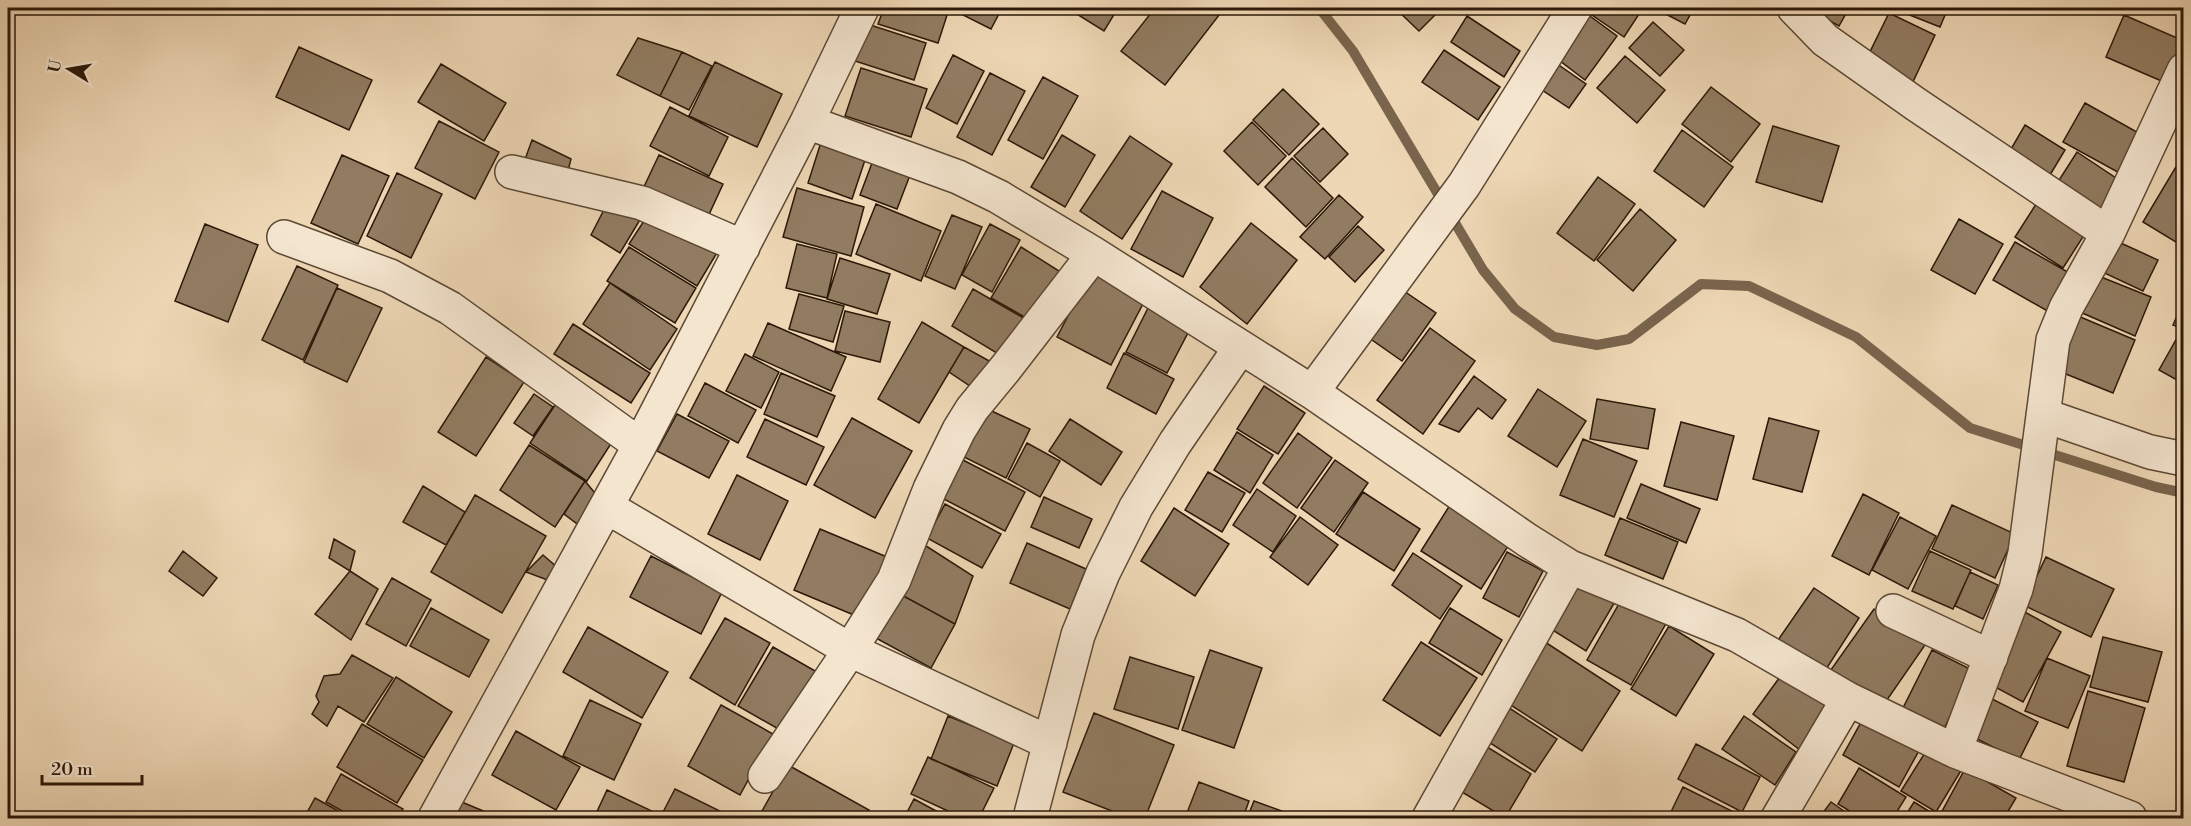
<svg xmlns="http://www.w3.org/2000/svg" width="2191" height="826" viewBox="0 0 2191 826" font-family="'Libre Bodoni',serif">
<style>
.lines{fill:none;stroke-linecap:round;stroke-linejoin:round}
.stream{stroke:#79644d;stroke-width:10}
.building{fill:#917c62;stroke:#2c1909;stroke-width:1.5}
.minor-casing{stroke:#5c4834;stroke-width:36}
.minor{stroke:#f4e5cf;stroke-width:33}
</style>
<rect width="100%" height="100%" fill="#eed7b5"/>
<filter id="stains"><feTurbulence type="fractalNoise" baseFrequency=".00333" numOctaves="4"/><feColorMatrix values="0 0 0 0 .2 0 0 0 0 .09 0 0 0 0 .02 0 0 0 .5 -.17"/></filter>
<radialGradient id="worn" r=".72"><stop offset=".6" stop-color="#630" stop-opacity="0"/><stop offset="1" stop-color="#630" stop-opacity=".3"/></radialGradient>
<g class="lines">
<path class="stream" d="M1319,8L1353,51L1483,270L1515,309L1554,337L1597,345L1629,339L1701,284L1749,286L1856,337L1970,428L2156,487L2184,493"/>
</g>
<path class="building" d="M884,8H946L949,9L938,43L878,24Z
M962,8H1002L991,29L959,13Z
M1067,8H1118L1104,31Z
M1155,8H1220L1223,10L1165,85L1121,51Z
M1395,8H1442L1419,31Z
M1597,8H1635L1641,11L1624,37L1592,15Z
M1654,8H1694L1685,24Z
M1807,8H1849L1839,26Z
M1892,8H1948L1940,27Z
M1583,11L1617,36L1585,80L1551,54Z
M1889,13L1935,35L1911,86L1864,64Z
M2124,15L2184,41V61L2173,86L2106,57Z
M1467,16L1520,51L1504,77L1451,42Z
M861,22L926,43L914,80L849,59Z
M1653,22L1684,50L1660,76L1629,48Z
M638,38L682,52L660,96L617,75Z
M299,47L372,80L349,130L276,97Z
M1444,50L1500,87L1478,120L1422,82Z
M682,52L712,66L689,110L660,96Z
M953,55L984,71L957,124L926,108Z
M1625,56L1665,90L1637,123L1597,88Z
M1550,59L1586,84L1569,108L1533,84Z
M715,62L782,94L757,147L689,116Z
M441,64L506,103L484,141L418,102Z
M861,68L927,89L911,137L845,116Z
M990,73L1025,91L992,155L957,137Z
M1043,77L1078,96L1043,159L1008,140Z
M1711,87L1760,124L1731,162L1682,124Z
M1283,89L1319,124L1289,155L1253,120Z
M2085,103L2144,136L2123,175L2063,142Z
M670,107L728,137L709,176L650,146Z
M439,121L499,152L475,199L415,168Z
M1252,122L1286,156L1258,185L1224,151Z
M2025,125L2065,150L2044,185L2004,161Z
M1773,126L1839,146L1822,202L1756,182Z
M1323,128L1348,154L1320,182L1294,156Z
M1682,130L1733,167L1704,207L1654,171Z
M1062,135L1095,155L1065,207L1031,187Z
M823,136L868,151L852,199L808,183Z
M1130,136L1172,164L1122,239L1080,211Z
M532,140L571,159L566,179L523,165Z
M2077,152L2125,184L2102,220L2054,188Z
M342,155L389,176L358,244L311,223Z
M659,155L723,184L706,221L642,191Z
M875,155L912,170L897,209L860,195Z
M1292,158L1333,198L1306,227L1265,187Z
M2180,160L2184,163V247L2143,222Z
M397,173L442,194L411,258L367,236Z
M1598,177L1635,204L1594,261L1557,233Z
M797,188L864,207L851,256L783,237Z
M1162,191L1213,218L1183,277L1131,249Z
M1339,195L1363,217L1325,259L1300,237Z
M2040,198L2088,229L2063,268L2015,237Z
M608,202L641,218L620,253L591,235Z
M876,204L941,231L921,281L856,254Z
M1640,209L1676,240L1633,291L1597,260Z
M651,210L718,251L697,286L629,244Z
M952,215L982,227L955,289L925,276Z
M1959,219L2003,244L1975,294L1931,270Z
M1251,223L1297,260L1247,324L1200,287Z
M205,224L258,245L228,322L175,301Z
M990,224L1020,240L992,292L962,275Z
M1358,226L1384,250L1355,282L1329,257Z
M2112,239L2158,260L2143,291L2098,270Z
M2015,242L2073,275L2051,313L1993,280Z
M797,244L837,254L827,298L786,288Z
M629,247L696,288L675,323L607,281Z
M1021,247L1059,271L1030,320L991,298Z
M840,258L890,274L877,314L827,299Z
M297,266L338,285L303,360L262,340Z
M1092,270L1146,298L1111,365L1057,337Z
M2096,275L2151,297L2135,336L2080,312Z
M610,283L677,329L650,370L583,324Z
M1398,287L1436,313L1402,361L1365,335Z
M337,288L382,308L347,382L304,362Z
M973,289L1027,320L1005,358L952,326Z
M799,294L844,306L833,342L789,329Z
M2184,300V329L2173,325Z
M1149,306L1191,327L1167,373L1126,352Z
M845,311L890,322L880,362L835,351Z
M2078,316L2135,340L2113,393L2056,370Z
M922,322L964,347L919,423L878,399Z
M768,323L846,357L831,391L753,356Z
M573,324L650,373L631,403L554,354Z
M1430,328L1475,361L1423,434L1377,400Z
M2182,329L2184,330V384L2159,370Z
M964,347L1000,367L976,390L949,372Z
M1124,353L1174,379L1156,414L1107,388Z
M745,354L779,372L761,408L726,391Z
M486,357L524,382L476,456L438,432Z
M781,373L835,396L817,437L764,414Z
M1474,376L1506,400L1492,419L1478,408L1459,432L1439,424Z
M705,383L756,410L738,443L688,416Z
M1264,386L1305,413L1278,454L1237,429Z
M1538,389L1586,421L1557,467L1508,436Z
M534,394L553,407L533,436L514,423Z
M1597,399L1655,409L1648,449L1590,439Z
M557,402L614,439L587,481L530,443Z
M981,406L1030,429L1006,478L958,454Z
M677,414L729,441L709,478L657,451Z
M852,418L912,451L875,518L814,485Z
M1769,418L1819,431L1802,492L1753,479Z
M765,419L824,447L806,485L747,457Z
M1070,419L1122,452L1101,485L1049,451Z
M1681,422L1734,436L1717,500L1664,486Z
M1237,432L1273,455L1250,493L1214,470Z
M1298,433L1332,458L1297,508L1263,483Z
M1583,439L1637,461L1614,517L1560,495Z
M1027,443L1060,461L1040,497L1008,479Z
M529,445L585,481L555,527L500,490Z
M959,458L1025,492L1005,531L940,497Z
M1335,460L1368,483L1334,532L1301,508Z
M1208,472L1245,493L1222,532L1185,510Z
M737,475L788,501L760,560L708,534Z
M585,481L599,498L584,529L564,514Z
M1641,484L1700,509L1686,543L1627,518Z
M423,486L465,512L446,545L403,522Z
M1257,489L1296,516L1273,552L1233,525Z
M1363,492L1420,529L1394,571L1336,534Z
M1863,494L1899,513L1869,575L1832,556Z
M475,495L546,536L502,613L431,572Z
M1044,497L1092,519L1079,548L1031,527Z
M945,504L1001,534L982,568L927,538Z
M1450,505L1510,543L1481,589L1421,551Z
M1952,505L2015,534L1995,578L1932,549Z
M1174,508L1229,544L1195,596L1141,561Z
M1300,517L1338,545L1308,585L1270,557Z
M1900,517L1936,536L1908,589L1872,570Z
M1620,518L1678,542L1663,579L1605,555Z
M820,529L887,557L861,618L794,590Z
M334,539L355,551L350,571L329,558Z
M1027,543L1086,569L1070,609L1010,583Z
M923,544L973,576L955,624L898,593Z
M183,551L217,578L203,596L169,571Z
M1930,551L1971,570L1953,609L1912,591Z
M1507,552L1543,571L1519,617L1483,598Z
M1413,553L1462,586L1440,619L1392,585Z
M543,555L558,568L553,582L526,572Z
M651,556L722,592L701,634L630,597Z
M2046,557L2114,589L2091,637L2023,605Z
M350,571L378,589L351,640L315,614Z
M1970,572L1998,585L1983,619L1955,606Z
M1573,574L1616,600L1586,651L1543,624Z
M392,578L431,600L406,646L366,624Z
M1814,588L1859,618L1823,674L1776,643Z
M898,593L955,624L931,668L874,637Z
M1624,595L1668,620L1631,685L1587,660Z
M431,608L489,640L469,677L410,646Z
M1450,608L1502,640L1482,675L1429,643Z
M1874,609L1925,645L1880,710L1828,674Z
M2023,611L2061,632L2023,702L1984,681Z
M725,618L770,643L735,705L690,678Z
M1669,626L1714,654L1676,716L1631,689Z
M588,627L668,672L642,718L563,672Z
M2103,637L2162,652L2148,702L2090,687Z
M1421,642L1477,678L1440,736L1383,700Z
M1545,642L1620,691L1582,751L1506,702Z
M773,647L817,672L782,731L738,706Z
M1210,650L1262,668L1234,748L1182,730Z
M1932,650L1972,670L1941,735L1900,714Z
M352,655L393,678L364,722L338,706L327,726L312,714L319,702L316,696L324,676L340,674Z
M1130,657L1194,677L1178,729L1114,709Z
M2047,658L2090,676L2068,728L2025,711Z
M1785,670L1833,706L1800,750L1753,714Z
M396,677L452,712L424,758L367,724Z
M2088,691L2145,708L2124,782L2067,766Z
M1988,697L2038,722L2019,760L1969,735Z
M590,700L641,724L614,780L563,756Z
M1503,704L1557,739L1535,772L1481,737Z
M721,705L773,734L740,795L688,766Z
M1094,713L1174,745L1145,818H1130L1063,792Z
M1865,715L1921,747L1899,787L1843,755Z
M948,716L1014,743L997,786L931,759Z
M1744,716L1796,752L1775,785L1722,749Z
M362,724L423,760L397,803L337,767Z
M516,731L580,767L556,810L492,775Z
M1479,742L1531,774L1505,818L1452,786Z
M1696,744L1760,777L1742,812L1678,779Z
M1928,748L1962,769L1936,812L1901,791Z
M928,757L994,788L979,818H963L911,794Z
M788,765L869,810L864,818H758Z
M1859,768L1906,797L1893,818H1861L1838,804Z
M1965,769L2016,798L2004,818H1947L1940,815Z
M341,774L403,809L398,818H355L326,802Z
M1199,782L1249,801L1243,818H1185Z
M1683,787L1738,814L1736,818H1668Z
M675,789L726,814L724,818H660Z
M607,790L654,812L651,818H594Z
M315,798L351,818H304Z
M914,799L949,818H904Z
M457,800L500,818H449Z
M1254,801L1301,818H1247Z
M1831,802L1854,818H1819Z
M1914,802L1940,818H1904Z
M2066,812L2093,818H2065Z"/>
<g class="lines">
<defs>
<path id="minor" d="M1794,8L1825,40L1917,105L2108,233
M807,122L958,177L999,197L1094,254L1312,392L1527,540L1570,567L1737,635L1848,699L1955,751L2130,818
M512,172L642,203L743,247
M284,237L390,276L450,308L640,445
M1312,392L1464,185L1575,8
M2043,415L2150,452L2184,459
M607,507L850,650L894,580L930,489L959,430L972,409L1005,369L1094,254
M1893,611L1991,657
M1955,751L2016,589L2025,553L2053,340L2066,308L2108,233L2184,70
M765,776L850,650L1050,743
M435,818L640,445L807,122L862,8
M1030,818L1078,635L1103,573L1136,507L1175,443L1240,348
M1429,818L1570,567
M1778,818L1848,699"/>
</defs>
<use href="#minor" class="minor-casing"/>
<use href="#minor" class="minor"/>
</g>
<rect width="2191" height="826" fill="none" stroke="#eed7b5" stroke-width="30"/>
<rect x="9" y="9" width="2173" height="808" fill="none" stroke="#2c1909" stroke-width="3"/>
<rect x="15" y="15" width="2161" height="796" fill="none" stroke="#2c1909" stroke-width="1.5"/>
<g transform="translate(69 69) rotate(281)" stroke="#f4e5cf" stroke-width="4.5" paint-order="stroke">
<path d="M0-4.5L10 22L0 15L-10 22Z" fill="#2c1909"/>
<text y="-9" font-size="16" font-weight="bold" text-anchor="middle" fill="#2c1909">U</text>
</g>
<path d="M42 775v9h100v-9" fill="none" stroke="#2c1909" stroke-width="3"/>
<text x="51" y="775" font-size="18" fill="#2c1909" stroke="#f4e5cf" stroke-width="4.5" paint-order="stroke">20 m</text>
<rect width="100%" height="100%" filter="url(#stains)"/>
<rect width="100%" height="100%" fill="url(#worn)"/>
</svg>
